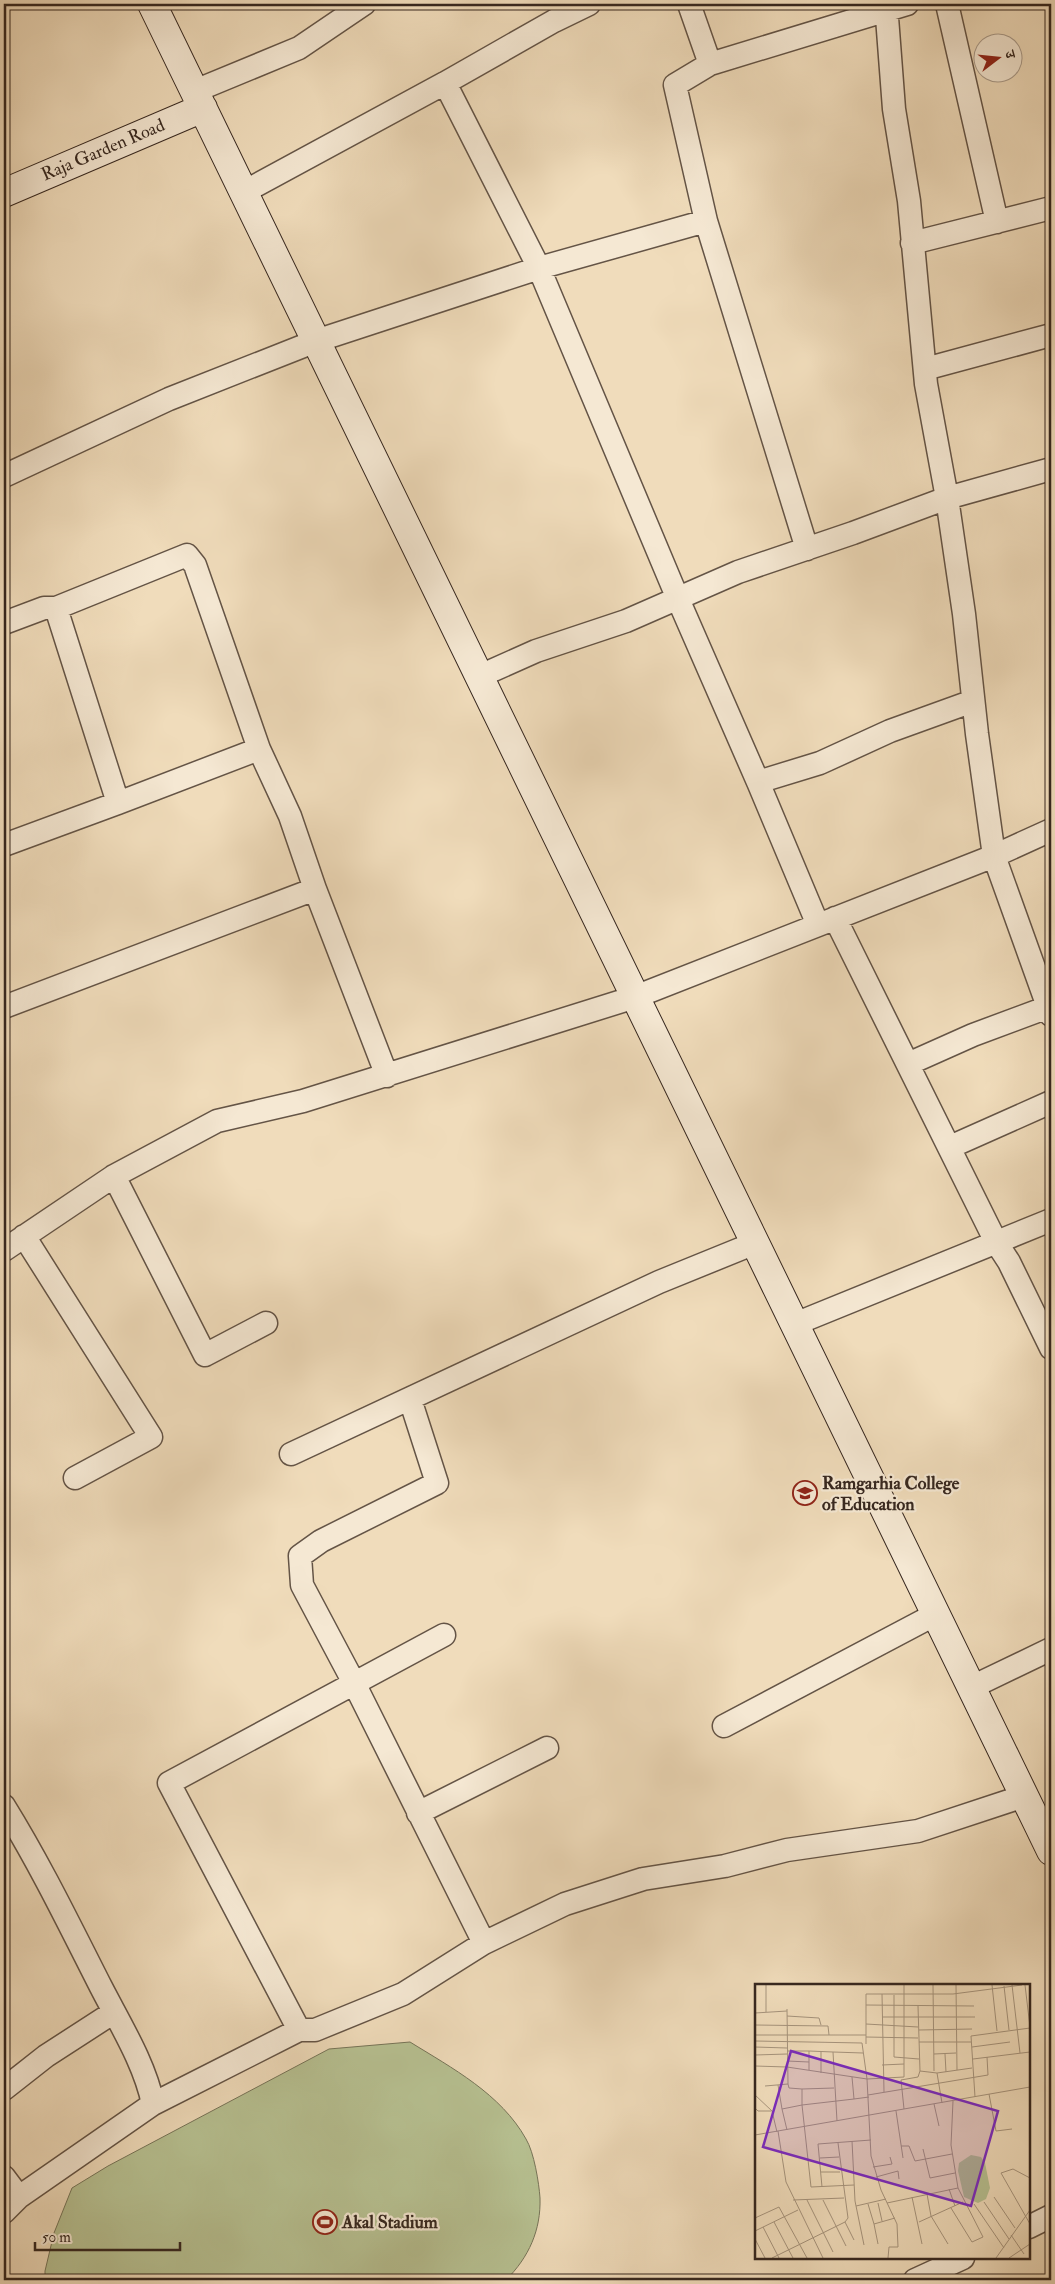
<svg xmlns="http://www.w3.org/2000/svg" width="1055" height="2284" viewBox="0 0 1055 2284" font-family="'IM FELL Double Pica','Noto Serif Devanagari',serif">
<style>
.pitch{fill:#b7c192;stroke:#767458}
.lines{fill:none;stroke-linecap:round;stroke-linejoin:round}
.street-casing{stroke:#645446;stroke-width:25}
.secondary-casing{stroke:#36271f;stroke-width:30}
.street{stroke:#f5e8d3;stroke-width:22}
.secondary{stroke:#f5e8d3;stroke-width:28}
.labels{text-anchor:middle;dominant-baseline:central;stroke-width:4.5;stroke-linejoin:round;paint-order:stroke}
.street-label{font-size:18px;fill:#36271f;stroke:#f5e8d3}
.poi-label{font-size:18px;font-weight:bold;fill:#36271f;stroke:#f5e8d3;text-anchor:start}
.inset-road{fill:none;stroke:#a6947d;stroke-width:1}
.view{fill:#7b2cbf;fill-opacity:0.15;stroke:#7b2cbf;stroke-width:2.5}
.inset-edge{fill:none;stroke:#36271f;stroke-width:2.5}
</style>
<rect width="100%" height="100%" fill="#f0dcbb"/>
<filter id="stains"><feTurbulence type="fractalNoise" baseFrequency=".004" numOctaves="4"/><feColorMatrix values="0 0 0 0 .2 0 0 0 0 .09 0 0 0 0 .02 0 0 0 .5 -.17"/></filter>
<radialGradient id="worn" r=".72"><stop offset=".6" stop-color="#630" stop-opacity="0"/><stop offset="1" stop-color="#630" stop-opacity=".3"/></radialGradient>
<path class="pitch" d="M410,2042C452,2068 501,2094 526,2139C534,2152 539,2183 540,2198C541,2230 529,2257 506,2280H45V2271L54,2233L72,2188L108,2166L329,2049Z"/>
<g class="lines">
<defs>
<path id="street" d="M689,4L710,64
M886,4L894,109L909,201L926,384L947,498L964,614L977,734L994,856L1051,830
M947,4L997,222
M445,83L554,21L589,4
M195,91L299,48L364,4
M244,192L445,83L539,268L706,221L807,549
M706,221L675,85L710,64L907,4
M912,243L1051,208
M925,369L1051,335
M4,476L169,399L316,341L539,268L678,599L758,782
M56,608L118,803
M4,623L44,608H56L187,555L195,565L259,749L290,816L315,889L387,1076
M480,676L536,651L626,621L738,572L853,533L947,498L1051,469
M4,845L118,803L259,749
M835,918L996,1242L1009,1262L1051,1348
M818,925L758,782L820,763L890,731L973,701
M4,1007L315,889
M908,1064L973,1035L1051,1006
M950,1147L1051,1102
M114,1176L205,1355L266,1323
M24,1236L151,1437L75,1478
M4,1250L114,1176L217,1121L303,1101L635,997L994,856L1051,1015
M795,1324L1051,1220
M410,1399L437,1483L321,1541L300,1556L302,1585L354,1683L484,1943
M291,1454L659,1282L755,1243
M972,1687L1051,1649
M724,1726L936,1614
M4,1806C40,1864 70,1926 101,1987C120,2024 145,2064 153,2104
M418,1813L547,1748
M299,2030L169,1783L444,1635
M4,2089L46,2056L114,2012
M4,2177L19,2197
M4,2212L19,2197L153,2104L299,2030H315L403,1994L484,1943L565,1904L643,1879L725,1866L787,1850L918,1831L1024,1796
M1029,2227L1051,2216
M915,2280L963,2258"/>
<path id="secondary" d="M152,4L1051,1851
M4,193L203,108"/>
</defs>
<use href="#street" class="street-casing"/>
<use href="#secondary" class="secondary-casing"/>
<use href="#street" class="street"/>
<use href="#secondary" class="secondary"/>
</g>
<defs>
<symbol id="university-ring" viewBox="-11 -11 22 22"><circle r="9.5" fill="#f5e8d3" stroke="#8f2418" stroke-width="1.5"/><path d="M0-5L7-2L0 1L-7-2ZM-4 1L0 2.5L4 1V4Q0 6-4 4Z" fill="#8f2418"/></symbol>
<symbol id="stadium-ring" viewBox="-11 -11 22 22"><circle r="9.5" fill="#f5e8d3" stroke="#8f2418" stroke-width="1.5"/><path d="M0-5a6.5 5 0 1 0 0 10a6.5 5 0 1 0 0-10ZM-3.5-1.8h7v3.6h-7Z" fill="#8f2418"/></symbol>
</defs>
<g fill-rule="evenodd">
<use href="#university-ring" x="791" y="1479" width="28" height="28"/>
<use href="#stadium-ring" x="311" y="2208" width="28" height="28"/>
</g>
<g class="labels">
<g class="street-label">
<text transform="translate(103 150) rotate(-23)">Raja Garden Road</text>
</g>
<g class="poi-label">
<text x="822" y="1483">Ramgarhia College<tspan x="822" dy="21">of Education</tspan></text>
<text x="342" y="2222">Akal Stadium</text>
</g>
</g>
<g transform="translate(755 1984)">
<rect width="275" height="275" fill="#f0dcbb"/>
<path d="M216,171L226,173L230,179L235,204L231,215L223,219L209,213L203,187L204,179Z" fill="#b7c192"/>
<path class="inset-road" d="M178,1L179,87M201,1L202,86M237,1L242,47M257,1L265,69M270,1L275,43M249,2L254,46M127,10L129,108M139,11V73L164,75M111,21L219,22M32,25L33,100L34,104L47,105M11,28V1M0,29L32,27M32,32L64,34L66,41M127,33H220M111,40L163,43M0,41L73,42L74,51M164,46L217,45M0,51H111M111,53V10H198L267,1M0,57L107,59L112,95L32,83L0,82M164,58H216M111,60V53L163,54M0,63L32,64M217,63L255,58M32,67H54V86M54,67L78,68M179,70L201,69M190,70L191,88M0,71L32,70M218,75L275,68M32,77L54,78M127,81L149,80M165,87L182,89L217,84M66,89V68M182,89L187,119M97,93L99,115L114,113M23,101L27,125M10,102L33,100M234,110L241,147L257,145M0,111L17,127L22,148M113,111L233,91L232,73M220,113L216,52L275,44M99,115L47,121L56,203L99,201M179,120L184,142M0,124L3,127H16M149,125L146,96L163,93L165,87L163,22M141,127L148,174M82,137L78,68L108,69M32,146L27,125L47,121V105L79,104M23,147L31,198L68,274M0,151L275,103M97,157L100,217L109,261M83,159L93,234L90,238L99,256M146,162H154L160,177L197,170M168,165L175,194L200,189M65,174L84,173M118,183L137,180L135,173M66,188H85M121,193L143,187L144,195M275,194L258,185L246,189L275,240M67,203L63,160L116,156M194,205L200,222M172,210L176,232L193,260M157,213L167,260M239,213L260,244M38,216L89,214M52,216L78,268M68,216L91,262M229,218L254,255M123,219L127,237M132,219L203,204M113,220L119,240L140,234M219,220L249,264M101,222L131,215M196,224L217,258L228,253L203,204L196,161L198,117M0,234L24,223L52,274M19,238L38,274M164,238L208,218M119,240L123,260M8,243L24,274M0,247L43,226M256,251L269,270M0,255L10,274M17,274L90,238M133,274L134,263H143L142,240L126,206L116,172L112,95L149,93V1M241,274L275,226M254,274L275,260"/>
<path class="view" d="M36,67L243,127L216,222L8,163Z"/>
<rect width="275" height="275" class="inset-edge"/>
</g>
<rect width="1055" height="2284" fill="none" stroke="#f0dcbb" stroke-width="20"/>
<rect x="5" y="5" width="1045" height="2274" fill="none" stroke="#36271f" stroke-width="2.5"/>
<rect x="10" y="10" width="1035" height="2264" fill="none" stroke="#36271f"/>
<g transform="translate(998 58) rotate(74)"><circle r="24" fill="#f5e8d3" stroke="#a99b8b"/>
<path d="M0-4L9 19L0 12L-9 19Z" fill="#8f2418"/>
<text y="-8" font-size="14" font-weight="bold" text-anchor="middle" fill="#36271f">उ</text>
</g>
<path d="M35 2242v8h145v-8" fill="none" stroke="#36271f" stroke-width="2.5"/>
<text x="42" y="2242" font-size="15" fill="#36271f" stroke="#f5e8d3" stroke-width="4" paint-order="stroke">50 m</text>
<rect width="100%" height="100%" filter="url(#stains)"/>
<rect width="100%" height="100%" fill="url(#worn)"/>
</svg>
